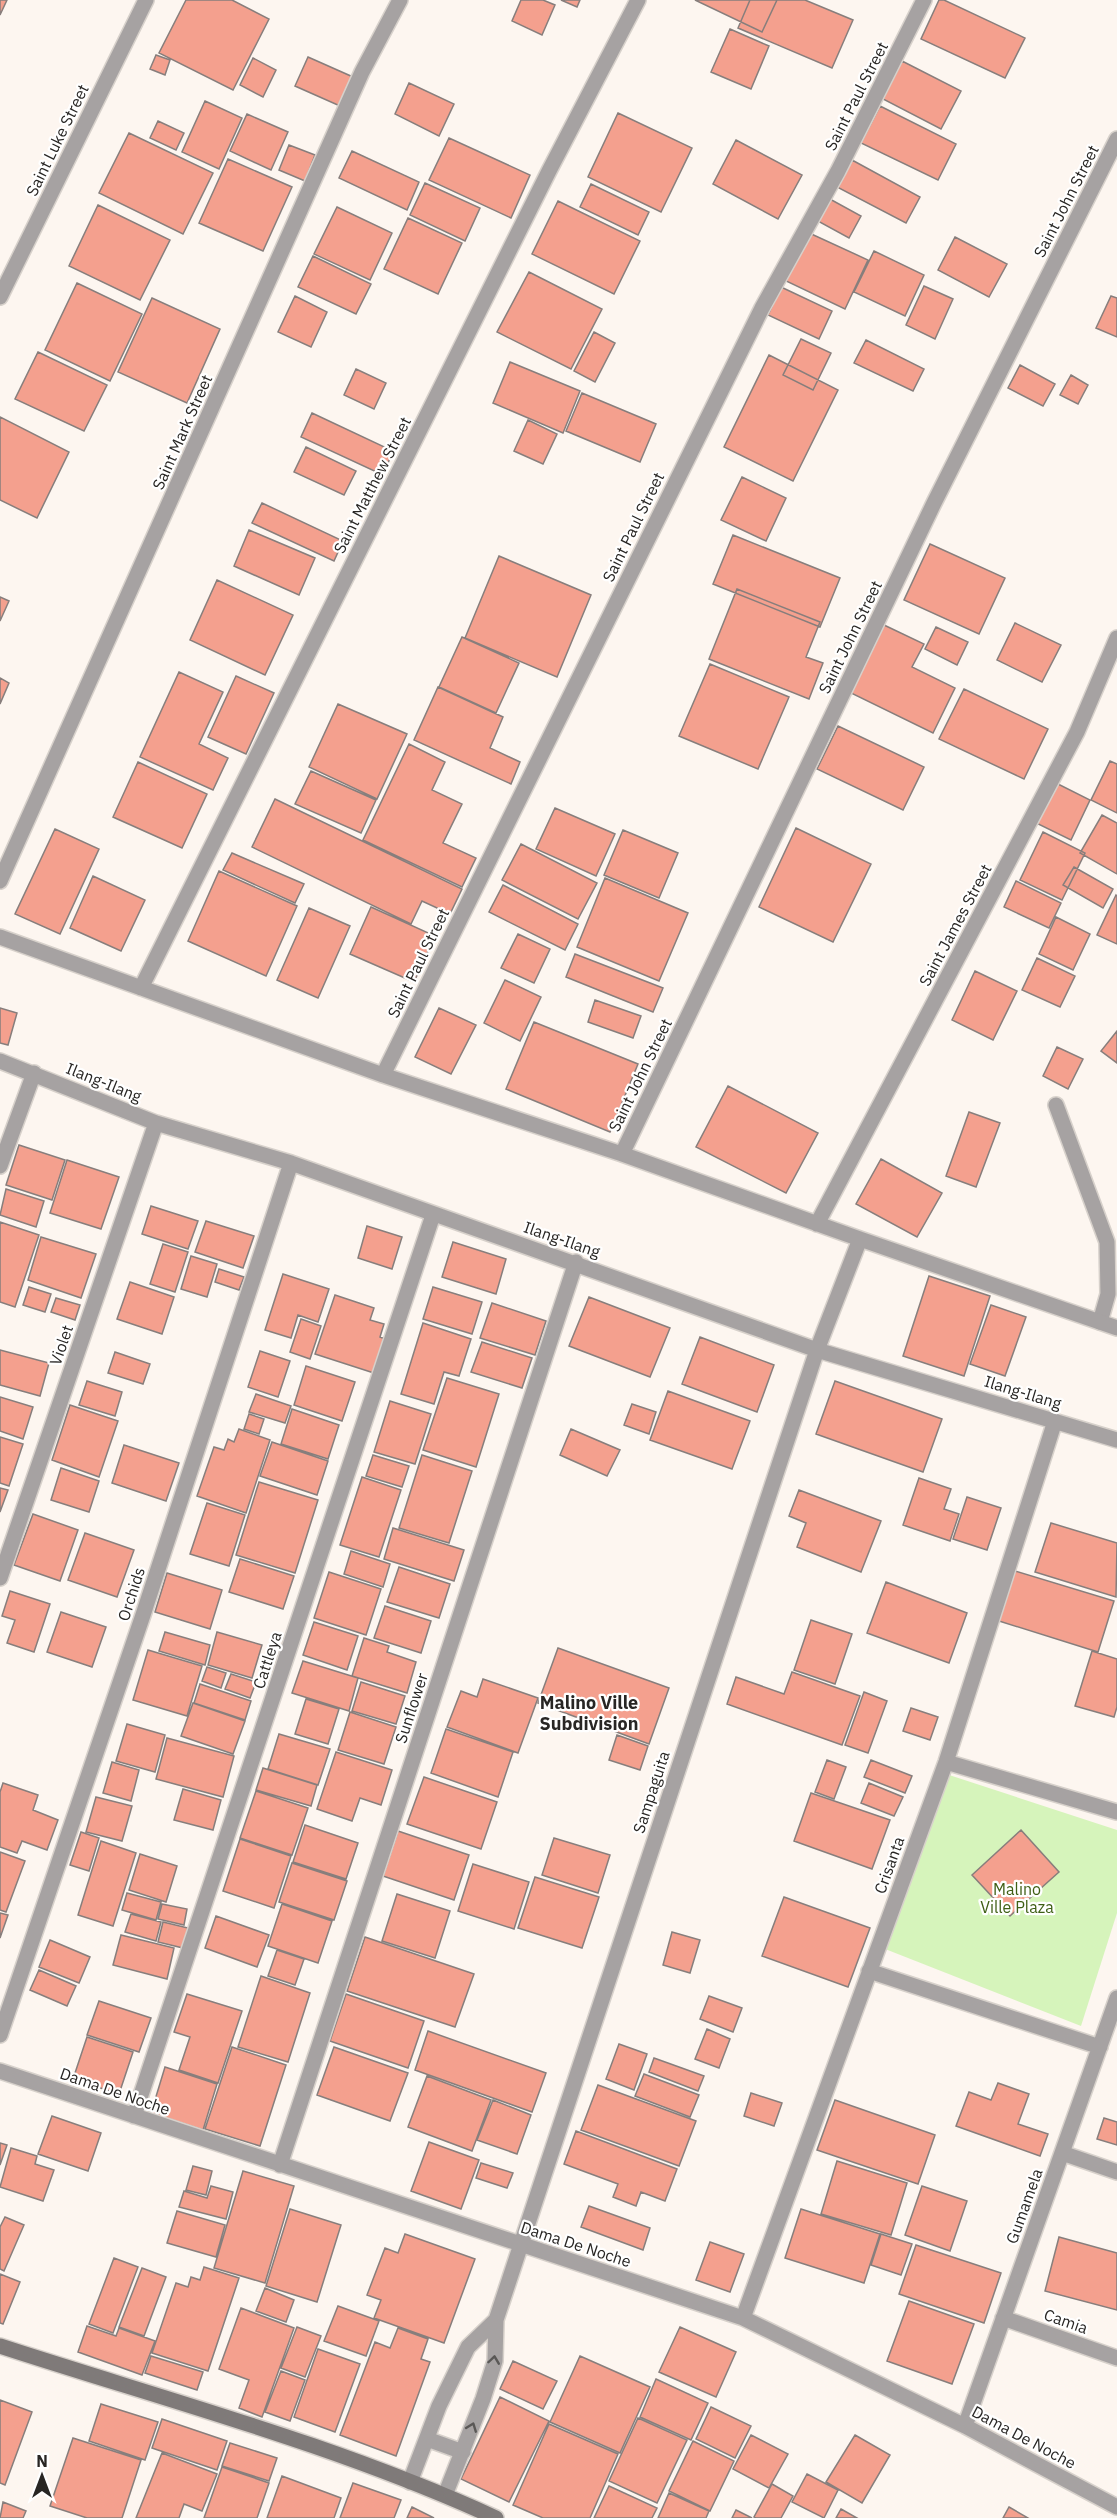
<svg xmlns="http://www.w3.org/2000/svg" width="1117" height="2518" viewBox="0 0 1117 2518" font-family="'IBM Plex Sans',sans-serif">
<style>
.green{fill:#d6f4bb}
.building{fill:#f4a08e;stroke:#877e7c;stroke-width:1.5}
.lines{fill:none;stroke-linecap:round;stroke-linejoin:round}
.lane-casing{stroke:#d7d1cb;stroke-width:18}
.street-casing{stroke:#d7d1cb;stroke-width:18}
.secondary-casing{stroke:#d7d1cb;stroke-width:18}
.lane{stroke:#a6a2a2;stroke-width:15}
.street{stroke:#a6a2a2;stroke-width:15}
.secondary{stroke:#7f7a79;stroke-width:15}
.oneway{stroke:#5a5856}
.labels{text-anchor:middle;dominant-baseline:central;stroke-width:4.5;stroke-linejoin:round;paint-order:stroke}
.street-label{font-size:16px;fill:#282624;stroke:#fff}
.park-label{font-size:16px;fill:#3f5f15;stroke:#fff}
.neighbourhood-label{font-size:18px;font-weight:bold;fill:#282624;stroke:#fff}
</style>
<rect width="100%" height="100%" fill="#fdf6f0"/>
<path class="green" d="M940,1772L1117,1830V1913L1081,2026L880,1947Z"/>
<path class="building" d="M0,0H7L0,15Z
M186,0H232L269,19L233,90L159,53Z
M521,0H543L555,5L542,35L512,21Z
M561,0H580L577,7Z
M695,0H777L762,32Z
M750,0H805L853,20L832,68L738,28Z
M939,0H944L1025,38L1005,78L921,39Z
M730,29L769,46L751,89L711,72Z
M156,55L170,60L165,75L150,69Z
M308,57L353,77L340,106L295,86Z
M253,58L276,70L263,97L240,85Z
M902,61L961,91L941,129L883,99Z
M409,83L454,104L439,136L395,114Z
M205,101L242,118L219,169L182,152Z
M880,106L956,144L938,180L861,143Z
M618,113L692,148L661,212L588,177Z
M247,114L288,132L271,170L230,151Z
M158,121L184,133L176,150L150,138Z
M129,133L213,173L183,234L99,193Z
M449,138L530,175L511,218L429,180Z
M736,140L802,175L778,219L713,184Z
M289,145L315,155L305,181L279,170Z
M352,151L419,182L407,210L339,178Z
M228,159L292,187L263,251L199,223Z
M852,160L920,197L906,223L837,187Z
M425,183L480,208L465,241L410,215Z
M591,184L649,212L638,235L580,207Z
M828,198L861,216L849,238L816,220Z
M558,201L640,241L614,294L532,254Z
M98,205L170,240L140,300L69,266Z
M337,207L392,233L370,280L314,254Z
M408,218L462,243L438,294L384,269Z
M807,232L868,260L845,309L784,280Z
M955,237L1007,264L989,297L938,270Z
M874,251L924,275L905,316L854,292Z
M313,256L371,284L356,314L298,287Z
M529,272L602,309L571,369L497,332Z
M77,283L142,314L110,381L45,350Z
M924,286L953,299L935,339L906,325Z
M781,287L832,311L819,339L768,315Z
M295,296L327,312L311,347L278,332Z
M1111,296L1117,298V337L1096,328Z
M152,298L220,329L187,403L118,372Z
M594,332L615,343L595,382L574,371Z
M801,339L831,353L813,390L783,375Z
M866,340L924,369L913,391L854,363Z
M38,352L107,385L84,431L15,399Z
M769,355L838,390L793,481L724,447Z
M510,362L580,391L563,433L493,403Z
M1020,365L1055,384L1043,406L1008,388Z
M356,369L386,383L374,409L344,395Z
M1071,375L1088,385L1078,404L1060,395Z
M582,393L656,424L640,462L566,431Z
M312,413L393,451L383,475L301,437Z
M0,417L69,452L37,518L0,500Z
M528,420L557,434L543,464L514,451Z
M306,447L356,471L344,495L294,472Z
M742,477L786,498L766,541L721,520Z
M262,503L343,541L334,561L252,523Z
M249,530L315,558L299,595L234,566Z
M733,535L840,578L820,627L713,584Z
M930,544L1005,578L979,634L904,600Z
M499,556L591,595L557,677L465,638Z
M217,580L293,615L265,675L190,640Z
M737,589L820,622L806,657L823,663L809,699L709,659Z
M0,597L9,601L0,621Z
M1015,623L1061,645L1042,682L997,660Z
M884,625L924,644L912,667L955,688L933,733L851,693Z
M936,627L968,642L957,665L925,649Z
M462,637L519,663L496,713L439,687Z
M710,664L789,697L758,769L679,736Z
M179,672L223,692L199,744L228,758L213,790L140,757Z
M236,676L274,693L246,754L208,737Z
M0,678L9,683L0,704Z
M438,687L503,717L490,748L520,762L511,784L414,740Z
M964,689L1048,729L1024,779L939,739Z
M338,704L407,734L377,799L309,767Z
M838,726L924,767L903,810L817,769Z
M409,744L445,762L432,790L462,804L443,843L476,858L462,887L363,840Z
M1110,761L1117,764V813L1091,800Z
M138,762L207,794L182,848L113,817Z
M311,771L376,800L361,833L295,804Z
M1052,781L1090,800L1071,840L1032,821Z
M275,799L462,889L450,914L422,901L411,924L252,847Z
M555,808L615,834L596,876L536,849Z
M1102,815L1117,823V874L1080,853Z
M796,828L871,864L833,942L759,907Z
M55,829L99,849L60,934L15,914Z
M623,830L678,853L659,898L604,875Z
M1043,832L1085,853L1062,900L1020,880Z
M521,844L597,883L578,919L502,880Z
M232,853L304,884L295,903L223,870Z
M1074,867L1113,889L1103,908L1063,885Z
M219,871L297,906L266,976L188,941Z
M93,876L145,900L121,951L70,928Z
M605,878L688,913L659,981L577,947Z
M1016,881L1061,903L1049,928L1004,907Z
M503,885L578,924L565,950L489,912Z
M1116,895L1117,896V944L1097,935Z
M371,907L435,936L414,982L350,954Z
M309,908L350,926L318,998L277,980Z
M1056,917L1090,934L1073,970L1039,954Z
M518,934L550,949L534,983L501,968Z
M575,954L663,988L653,1012L566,977Z
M1037,958L1075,976L1060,1007L1022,990Z
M975,971L1017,991L993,1040L952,1020Z
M505,980L541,997L520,1041L484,1023Z
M595,1000L641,1016L633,1038L588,1022Z
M0,1008L17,1013L8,1045L0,1043Z
M439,1008L476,1025L451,1074L415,1057Z
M534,1022L638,1064L610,1132L506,1089Z
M1117,1031V1063L1101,1051Z
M1057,1047L1083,1059L1068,1089L1043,1076Z
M728,1086L818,1133L786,1193L696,1147Z
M969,1112L1000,1123L976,1187L946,1176Z
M19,1145L65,1160L52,1200L6,1185Z
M881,1159L942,1193L917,1237L856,1204Z
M67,1160L119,1177L101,1229L50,1213Z
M6,1189L44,1201L36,1227L0,1215Z
M151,1206L198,1221L188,1249L142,1234Z
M206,1221L254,1236L243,1268L195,1252Z
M0,1222L39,1235L15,1307L0,1302Z
M367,1226L402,1237L392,1269L358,1258Z
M41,1237L96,1254L81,1298L28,1280Z
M453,1242L506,1259L496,1294L442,1277Z
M163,1244L188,1252L175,1292L150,1284Z
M191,1256L217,1264L207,1297L181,1289Z
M219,1269L244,1277L239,1290L215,1282Z
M283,1274L329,1289L318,1322L298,1315L291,1338L265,1330Z
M929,1276L990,1296L964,1376L903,1356Z
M130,1282L174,1297L162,1334L117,1319Z
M29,1287L51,1294L45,1312L23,1305Z
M433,1287L482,1302L472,1334L423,1319Z
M335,1295L374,1308L370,1320L384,1324L380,1337L388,1340L377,1374L315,1354Z
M589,1297L670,1328L650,1377L569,1346Z
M56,1298L80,1305L75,1320L51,1312Z
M492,1303L546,1321L535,1355L480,1338Z
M991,1305L1026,1317L1005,1376L970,1364Z
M301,1319L321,1326L310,1359L290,1352Z
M423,1323L471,1339L459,1376L444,1372L434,1404L401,1394Z
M700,1337L774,1365L757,1412L682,1384Z
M482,1342L532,1358L522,1388L471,1372Z
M0,1350L49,1363L40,1396L0,1385Z
M260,1351L290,1361L278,1397L248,1387Z
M115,1352L150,1364L143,1384L108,1373Z
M306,1366L355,1382L342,1421L294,1405Z
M447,1378L499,1394L476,1467L423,1450Z
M87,1381L122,1392L115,1416L79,1405Z
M835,1381L942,1419L923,1472L816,1434Z
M668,1391L750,1421L732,1469L650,1440Z
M256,1394L291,1406L285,1423L249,1412Z
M0,1397L33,1407L23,1439L0,1431Z
M390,1401L431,1414L415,1464L374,1452Z
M632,1404L656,1412L649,1434L624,1425Z
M70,1405L118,1421L99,1477L52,1460Z
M292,1409L339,1425L328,1459L281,1444Z
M249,1414L264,1419L259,1434L244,1429Z
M239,1429L270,1440L246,1513L197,1496L214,1447L224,1450L228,1439L234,1442Z
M571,1429L620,1450L607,1476L560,1455Z
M0,1437L23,1444L9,1486L0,1483Z
M272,1442L328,1461L317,1495L260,1476Z
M124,1445L179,1463L166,1501L112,1483Z
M373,1455L409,1466L402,1487L366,1476Z
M422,1455L472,1471L449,1543L399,1528Z
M61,1468L99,1481L89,1512L51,1500Z
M362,1477L401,1490L379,1557L340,1545Z
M919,1478L951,1489L944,1509L959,1514L950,1541L903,1525Z
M259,1482L318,1500L295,1573L236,1555Z
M0,1488L8,1490L0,1512Z
M799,1490L881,1521L861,1572L797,1547L806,1523L789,1516Z
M967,1497L1001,1508L987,1550L953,1539Z
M207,1503L245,1515L229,1566L190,1554Z
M33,1514L78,1530L60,1581L14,1565Z
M1051,1523L1117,1543L1116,1597L1035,1572Z
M393,1528L464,1550L454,1581L384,1559Z
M85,1533L134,1550L117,1597L68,1580Z
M351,1551L390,1564L383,1587L344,1574Z
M240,1559L294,1576L283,1609L229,1592Z
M399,1567L450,1584L439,1618L387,1602Z
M1015,1571L1114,1601L1098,1652L999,1621Z
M329,1572L381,1589L366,1635L314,1618Z
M167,1573L222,1590L210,1629L155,1612Z
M886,1582L967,1613L949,1663L867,1633Z
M10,1591L50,1604L34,1652L7,1643L15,1620L2,1616Z
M385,1606L431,1621L421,1653L374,1638Z
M61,1612L106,1627L92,1667L47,1652Z
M811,1620L852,1634L835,1684L794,1670Z
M314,1622L358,1636L347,1670L303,1655Z
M165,1632L210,1645L205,1665L159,1651Z
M217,1632L262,1645L252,1678L208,1665Z
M364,1638L389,1646L387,1652L416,1662L407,1693L352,1676Z
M558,1648L669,1688L649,1744L538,1703Z
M148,1650L202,1666L187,1716L133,1700Z
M1092,1651L1117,1659V1707L1114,1717L1075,1706Z
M303,1661L358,1678L349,1711L292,1693Z
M207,1667L226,1673L221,1688L202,1681Z
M792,1672L860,1696L842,1745L727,1704L736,1677L784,1694Z
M231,1674L256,1682L250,1698L225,1689Z
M483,1679L538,1698L518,1753L447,1727L461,1691L477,1697Z
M361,1682L405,1696L396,1724L352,1711Z
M200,1684L251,1701L245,1720L194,1703Z
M864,1692L887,1701L868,1753L845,1745Z
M306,1699L339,1709L328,1744L295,1734Z
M193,1703L245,1721L233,1754L181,1736Z
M911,1708L938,1717L930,1740L903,1731Z
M350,1712L396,1727L384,1764L338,1750Z
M127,1724L165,1735L155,1772L116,1761Z
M446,1729L513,1752L498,1797L431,1773Z
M279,1734L330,1749L318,1785L268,1769Z
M617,1735L648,1746L640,1770L609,1760Z
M167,1738L234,1756L223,1797L156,1779Z
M336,1752L392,1770L381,1805L360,1798L352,1821L317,1809Z
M827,1760L846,1767L834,1799L815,1792Z
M871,1760L912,1776L905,1793L864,1777Z
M112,1762L139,1770L131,1801L103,1793Z
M263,1768L317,1785L311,1806L256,1790Z
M424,1777L497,1802L481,1849L407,1824Z
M3,1783L38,1795L33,1810L58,1820L47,1850L22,1841L17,1853L0,1847V1792Z
M869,1783L903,1797L894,1816L861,1803Z
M183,1789L221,1800L213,1830L174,1820Z
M256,1791L308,1808L292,1855L240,1838Z
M811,1793L890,1820L872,1869L794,1841Z
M96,1797L132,1806L122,1841L86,1832Z
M305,1825L358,1843L346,1879L293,1862Z
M1021,1830L1059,1872L1010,1916L972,1875Z
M398,1831L469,1855L454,1900L383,1876Z
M81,1832L99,1838L89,1871L70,1865Z
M554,1838L610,1855L598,1893L542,1875Z
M240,1839L291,1856L274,1908L223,1891Z
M101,1841L136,1853L113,1926L78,1915Z
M0,1852L25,1861L6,1912L0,1910Z
M140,1854L177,1866L166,1902L129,1890Z
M292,1863L347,1881L334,1920L279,1902Z
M473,1864L529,1882L514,1929L458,1911Z
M535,1877L599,1897L582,1948L518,1928Z
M127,1893L161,1902L156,1920L122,1910Z
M397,1894L450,1911L435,1958L382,1941Z
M784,1897L870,1928L848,1987L762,1956Z
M162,1904L187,1909L184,1925L158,1919Z
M282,1904L332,1921L318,1963L268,1946Z
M0,1913L8,1915L0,1938Z
M131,1914L161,1922L156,1941L125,1932Z
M216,1916L269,1935L257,1967L205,1948Z
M163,1922L188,1928L183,1948L158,1942Z
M672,1932L700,1940L690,1973L663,1965Z
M121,1935L174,1948L167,1979L113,1965Z
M365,1937L474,1974L455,2027L347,1991Z
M50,1940L90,1957L79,1983L39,1967Z
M277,1950L304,1959L295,1985L268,1976Z
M39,1970L76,1986L67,2006L30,1990Z
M261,1976L310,1993L288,2062L238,2047Z
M187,1994L242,2011L218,2083L179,2070L190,2037L174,2032Z
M346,1994L424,2021L408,2068L330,2041Z
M709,1996L742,2008L733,2032L700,2019Z
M99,2001L151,2018L139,2052L87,2035Z
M707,2029L730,2039L719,2068L695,2059Z
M428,2031L546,2073L532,2112L415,2070Z
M87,2037L133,2052L119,2094L73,2079Z
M619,2044L647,2054L634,2090L606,2079Z
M232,2047L286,2065L260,2146L205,2129Z
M334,2047L408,2073L390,2121L317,2095Z
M654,2058L704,2076L698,2091L649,2072Z
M165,2067L217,2084L203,2130L151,2113Z
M644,2074L699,2095L690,2117L635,2096Z
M427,2076L491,2100L472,2151L408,2127Z
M998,2083L1029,2094L1018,2124L1048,2134L1040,2156L956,2126L969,2092L991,2100Z
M598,2085L696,2121L679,2166L581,2130Z
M751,2093L782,2103L774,2126L744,2116Z
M493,2100L531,2115L517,2154L477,2140Z
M835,2100L935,2135L918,2184L817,2150Z
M52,2116L101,2133L88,2171L38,2154Z
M1104,2118L1117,2122V2145L1097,2139Z
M576,2131L677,2169L665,2201L641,2192L636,2206L613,2197L618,2184L564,2164Z
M429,2142L479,2160L461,2209L411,2191Z
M0,2143L7,2145L0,2165Z
M11,2148L37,2156L35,2164L54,2170L43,2201L0,2187Z
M837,2161L907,2183L891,2235L821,2214Z
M481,2163L513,2173L507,2188L476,2178Z
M193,2166L212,2171L206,2195L186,2190Z
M243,2171L294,2186L265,2283L214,2268Z
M211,2186L233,2192L226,2219L179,2207L184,2191L207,2198Z
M922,2186L967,2201L950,2251L905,2235Z
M589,2206L650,2228L643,2250L581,2227Z
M290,2209L341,2225L317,2302L266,2286Z
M801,2209L880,2234L864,2283L785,2258Z
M177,2211L225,2225L216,2257L167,2243Z
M5,2217L24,2225L4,2271L0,2269V2227Z
M405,2234L475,2259L444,2343L374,2318L381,2300L367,2295L385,2248L398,2253Z
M881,2234L912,2244L901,2275L871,2265Z
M1059,2237L1117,2253V2310L1045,2291Z
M710,2242L744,2254L730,2292L696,2280Z
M916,2245L1001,2273L984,2323L899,2294Z
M114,2258L138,2267L113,2333L89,2324Z
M204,2267L239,2278L208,2371L152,2353L176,2283L188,2287L191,2277L200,2280Z
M142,2268L166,2277L144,2336L119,2327Z
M0,2274L20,2282L3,2324L0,2323Z
M265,2288L294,2300L286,2322L256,2311Z
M909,2301L974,2324L952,2384L887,2361Z
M338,2306L379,2321L366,2356L324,2341Z
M241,2308L294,2328L262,2417L239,2408L249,2380L219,2369Z
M87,2326L116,2336L119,2328L155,2341L142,2375L78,2352Z
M297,2327L321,2336L305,2377L281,2368Z
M680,2327L736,2352L716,2397L659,2372Z
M398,2328L428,2339L421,2359L430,2362L396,2456L340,2435L375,2342L390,2348Z
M318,2349L360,2364L335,2432L294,2417Z
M151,2356L203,2372L197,2390L145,2373Z
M580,2356L650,2387L620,2453L550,2422Z
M513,2361L557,2381L543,2409L500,2389Z
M281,2371L305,2380L290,2421L265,2412Z
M656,2379L708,2403L691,2440L640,2417Z
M500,2397L549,2421L509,2502L461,2479Z
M0,2400L32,2412L5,2485L0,2483Z
M101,2404L158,2422L145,2460L89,2441Z
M711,2407L751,2426L735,2458L696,2439Z
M638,2418L687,2440L657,2503L609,2481Z
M162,2419L227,2441L217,2470L152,2448Z
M549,2424L618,2454L590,2518H543L513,2505Z
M751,2435L788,2454L769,2488L733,2469Z
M855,2435L890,2455L862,2503L826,2482Z
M73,2438L141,2460L122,2518H87L50,2506Z
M693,2441L734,2461L710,2511L669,2491Z
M230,2443L277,2458L269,2481L222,2466Z
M162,2453L217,2474L202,2511L184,2504L179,2518H136Z
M222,2467L269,2483L257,2518H204Z
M807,2474L838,2490L824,2518L792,2502Z
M282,2476L341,2498L334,2518H267Z
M353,2483L401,2500L394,2518H340Z
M772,2484L793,2496L781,2518H756L754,2517Z
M609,2486L657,2508L652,2518H594Z
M669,2493L709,2511L706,2518H658Z
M3,2502L26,2511L23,2518H0Z
M412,2507L434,2518H407Z
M1009,2507L1028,2518H1003Z
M841,2509L857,2518H836Z
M736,2510L752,2518H732Z"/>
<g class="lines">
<defs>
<path id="lane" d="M1056,1105L1107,1242L1108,1294L1100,1322"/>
<path id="street" d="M0,297L146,0
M0,881L362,72L400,0
M0,937L383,1075L622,1154L860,1239L817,1350L496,2320L495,2361L483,2399L445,2495
M141,988L549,171L638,0
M0,1061L156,1123L291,1163L817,1350L1117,1440
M383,1075L762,308L838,171L924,0
M622,1154L934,503L1117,139
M0,1166L34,1073
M817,1224L1077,732L1117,638
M860,1239L1117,1328
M0,1578L156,1123
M946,1762L1117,1812
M869,1971L1100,2047
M0,2035L143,1615L291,1163
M0,2071L743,2318L965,2426L1117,2507
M134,2116L433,1215
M1062,2153L1117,2172
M280,2165L576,1262
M743,2318L946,1762L1055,1421
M1003,2318L1117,2358
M965,2426L1117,1998
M427,2439L463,2452
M410,2482L439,2406L468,2347L496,2320"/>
<path id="secondary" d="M0,2346C166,2400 337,2445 496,2518"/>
</defs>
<use href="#lane" class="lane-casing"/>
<use href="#street" class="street-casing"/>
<use href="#secondary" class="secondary-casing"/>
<use href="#lane" class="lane"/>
<use href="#street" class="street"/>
<use href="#secondary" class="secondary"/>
</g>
<defs><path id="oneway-chevron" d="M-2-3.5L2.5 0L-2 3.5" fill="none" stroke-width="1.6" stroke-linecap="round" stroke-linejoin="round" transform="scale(1.5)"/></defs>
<g class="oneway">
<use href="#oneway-chevron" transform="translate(494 2360) rotate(-82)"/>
<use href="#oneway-chevron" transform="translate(472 2427) rotate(-69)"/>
</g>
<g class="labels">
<g class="street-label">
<text transform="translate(856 96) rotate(-63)">Saint Paul Street</text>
<text transform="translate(57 140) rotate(-64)">Saint Luke Street</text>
<text transform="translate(1066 201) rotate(-63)">Saint John Street</text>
<text transform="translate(182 432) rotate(-66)">Saint Mark Street</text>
<text transform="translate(372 485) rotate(-63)">Saint Matthew Street</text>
<text transform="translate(633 527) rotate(-64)">Saint Paul Street</text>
<text transform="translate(850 637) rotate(-64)">Saint John Street</text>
<text transform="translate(955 925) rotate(-62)">Saint James Street</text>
<text transform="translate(418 963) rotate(-64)">Saint Paul Street</text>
<text transform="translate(640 1075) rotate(-64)">Saint John Street</text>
<text transform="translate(104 1082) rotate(22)">Ilang-Ilang</text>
<text transform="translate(562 1239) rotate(19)">Ilang-Ilang</text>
<text transform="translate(61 1345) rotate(-71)">Violet</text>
<text transform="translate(1023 1392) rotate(17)">Ilang-Ilang</text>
<text transform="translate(131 1594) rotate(-72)">Orchids</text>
<text transform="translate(267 1660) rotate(-72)">Cattleya</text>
<text transform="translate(411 1708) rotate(-72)">Sunflower</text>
<text transform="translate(651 1792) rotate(-72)">Sampaguita</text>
<text transform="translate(889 1865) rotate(-70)">Crisanta</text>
<text transform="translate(115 2091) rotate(19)">Dama De Noche</text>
<text transform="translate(1024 2206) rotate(-70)">Gumamela</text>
<text transform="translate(576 2244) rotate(18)">Dama De Noche</text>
<text transform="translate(1066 2321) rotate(19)">Camia</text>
<text transform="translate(1024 2437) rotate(28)">Dama De Noche</text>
</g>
<g class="park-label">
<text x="1017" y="1889">Malino<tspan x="1017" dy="18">Ville Plaza</tspan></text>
</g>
<g class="neighbourhood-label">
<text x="589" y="1702">Malino Ville<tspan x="589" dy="21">Subdivision</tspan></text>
</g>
</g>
<g transform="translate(42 2476)" stroke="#ffffff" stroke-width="4.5" paint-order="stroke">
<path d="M0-4.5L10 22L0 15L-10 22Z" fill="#282624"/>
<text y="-9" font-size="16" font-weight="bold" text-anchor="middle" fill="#282624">N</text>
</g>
</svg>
